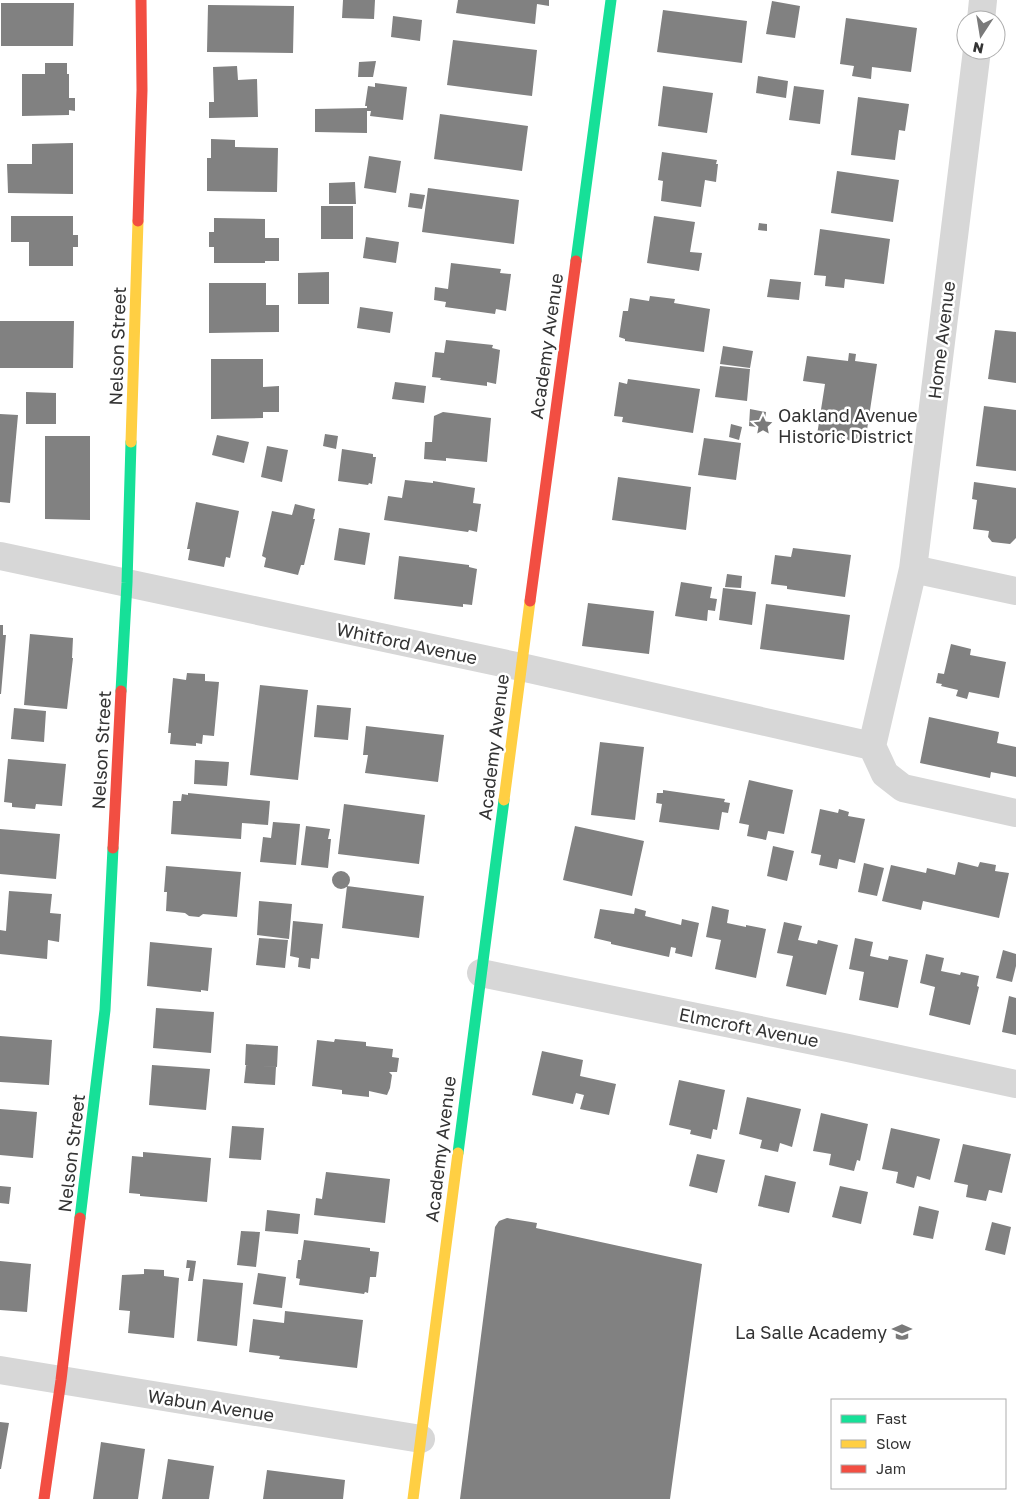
<svg xmlns="http://www.w3.org/2000/svg" width="1016" height="1499" viewBox="0 0 1016 1499" font-family="'Golos Text',sans-serif">
<style>
.building{fill:#818181}
.lines{fill:none;stroke-linecap:round;stroke-linejoin:round}
.street{stroke:#d7d7d7;stroke-width:28}
.fast{stroke:#16e098;stroke-width:11}
.slow{stroke:#ffcf43;stroke-width:11}
.jam{stroke:#f24e42;stroke-width:11}
.labels{text-anchor:middle;dominant-baseline:central;stroke-width:5;stroke-linejoin:round;paint-order:stroke}
.street-label{font-size:18px;fill:#333;stroke:#fff}
.poi-label{font-size:18px;fill:#333;stroke:#fff;text-anchor:start}
</style>
<rect width="100%" height="100%" fill="#fff"/>
<path class="building" d="M343,0H375L374,19L342,18Z
M458,0H549V6L537,4L535,24L456,13Z
M772,1L800,6L795,38L766,34Z
M1,3H74L73,46H1Z
M208,5L294,6L293,53L207,52Z
M663,10L747,21L742,63L657,52Z
M393,16L422,20L420,41L391,37Z
M846,18L917,28L911,72L872,67L871,79L852,76L854,66L840,64Z
M453,40L537,50L532,96L447,85Z
M376,61L373,77H358L359,62Z
M45,63H67V74H69V98H75V111L69,110V115L22,116V74H45Z
M237,66L238,80L257,79L258,117L209,118V102H214L213,67Z
M758,76L788,81L786,98L756,93Z
M375,83L407,87L403,120L370,116L371,111H367V133L315,132V109L367,108V106H365L368,86L375,87Z
M663,86L713,93L707,133L658,126Z
M794,86L824,90L820,124L789,120Z
M858,97L909,104L905,131L899,130L895,160L851,155Z
M440,114L528,126L522,171L434,159Z
M211,139L235,140V147L278,148L277,192L207,191V158H211Z
M73,143V194L8,193L7,164H32V144Z
M662,152L717,160L716,164H718L716,182L705,180L701,207L661,201L663,181L658,180Z
M369,156L401,161L396,193L364,188Z
M837,171L899,180L893,222L831,213Z
M355,182L356,204H329V183Z
M428,188L519,200L514,244L422,232Z
M410,193L425,195L422,209L408,207Z
M321,206H353V239H321Z
M11,216H73V235H78V247H73V266H29V242H11Z
M654,216L695,222L690,252L702,253L699,271L647,263Z
M214,218L265,219V238H279V261H265V263H214V247H209V232H214Z
M759,223L767,224V231L758,230Z
M820,229L890,239L884,284L845,279L844,288L825,286L826,276L814,275Z
M366,237L399,242L396,263L363,258Z
M451,263L501,269L500,273L511,274L506,311L496,309L495,314L445,307L446,302L434,300L435,287L448,289Z
M329,272V304H298V273Z
M770,279L801,282L799,300L767,297Z
M209,283H266V305H279V332L209,333Z
M650,296L675,299L674,303L710,309L704,352L625,341V339L619,337L623,311H628L630,298L649,301Z
M360,307L393,312L390,333L357,328Z
M0,321H74L73,368H0Z
M995,330L1016,332V383L988,379Z
M446,340L493,345L492,348L500,350L496,384L487,382V386L440,380L441,378L432,377L435,352L444,353Z
M723,346L753,351L750,368L720,364Z
M849,353L856,354L855,361L877,364L865,443L817,435L825,384L803,381L807,356L848,361Z
M211,359H263V387L279,386V412H263V418L211,419Z
M720,366L750,369L747,401L715,397Z
M628,379L700,389L693,433L622,422L623,417L614,416L619,382L627,384Z
M395,382L426,386L424,403L392,399Z
M26,392L56,393V424H26Z
M984,406L1016,410V471L976,466Z
M750,409L766,412L764,428L749,426Z
M443,412L491,418L487,462L446,458V461L424,459L425,442H432L434,416Z
M0,414L18,415L10,503L0,502Z
M731,424L742,427L739,440L729,437Z
M325,434L338,436L336,449L323,446Z
M217,435L249,442L244,463L212,455Z
M45,436H90V520L45,519Z
M704,438L741,443L736,480L698,475Z
M267,446L288,450L282,482L261,477Z
M342,449L373,454V457H376L372,484L369,483L368,485L338,481Z
M618,477L691,487L686,530L612,520Z
M405,480L433,483V481L475,488L473,503L481,504L477,532L469,530L468,532L384,520L388,496L402,498Z
M974,482L1016,488V538L1010,544L992,542L988,537L989,531L973,529L977,500L972,499Z
M196,502L239,511L230,558L226,557L224,567L188,560L190,549H187Z
M295,504L315,509L313,519H315L304,565H301L298,575L264,567L266,558L262,556L272,511L292,515Z
M339,528L370,533L365,565L334,560Z
M793,548L851,555L845,597L787,589V586L771,584L775,555L791,557Z
M399,556L469,565V567L477,569L472,605L463,604V607L394,599Z
M727,574L742,576L741,588L725,587Z
M681,582L712,587L710,598L717,599L715,611L708,610L707,621L675,616Z
M723,588L756,592L752,625L719,620Z
M588,603L654,611L649,654L582,646Z
M766,604L850,615L844,660L760,649Z
M0,625H3V635H6L1,694H0Z
M30,634L73,638L72,658H73L67,709L24,705Z
M951,644L971,649L970,655L1006,662L999,698L969,692L967,699L956,696L958,690L941,686L942,684L936,683L938,673L944,674Z
M187,673L205,674V681L219,682L214,736L203,735L202,744L196,743V746L170,744L171,733H168L173,678L186,680Z
M260,685L308,690L298,780L250,775Z
M317,705L351,708L348,740L314,737Z
M14,708L46,711L44,742L11,739Z
M929,717L999,732L997,743L1016,747V777L991,772L990,778L920,763Z
M366,726L444,735L438,782L365,773L368,755H363Z
M600,742L644,747L635,820L591,815Z
M8,759L66,764L62,806L36,804L35,809L12,807V803L4,802Z
M195,760L229,762L227,786L194,784Z
M749,780L793,790L784,834L768,831L766,840L747,836L749,825L739,823Z
M663,790L725,799L724,802L730,803L728,813L722,812L719,830L659,822L662,804L656,803L657,793H663Z
M188,793L270,801L268,825L242,823L241,839L171,834L173,801H181L182,794L188,795Z
M344,804L425,815L419,864L338,854Z
M820,809L838,813L839,809L849,812L848,816L865,819L855,863L839,859L837,869L819,865L821,855L811,853Z
M273,822L300,824L296,865L260,862L263,837L271,838Z
M306,826L330,829L328,839H331L328,868L301,865Z
M575,826L644,841L632,896L563,880Z
M0,829L60,834L56,879L0,874Z
M773,846L794,851L787,881L767,876Z
M958,862L978,867L980,862L996,865L995,871L1009,873L999,918L923,901L921,910L882,901L891,865L926,873L927,868L955,875Z
M864,863L884,868L877,896L858,892Z
M166,866L241,872L237,917L203,914L199,917L189,916L185,913L166,911L167,892H164Z
M332 880a9 9 0 1 1 18 0a9 9 0 1 1-18 0Z
M347,886L424,896L419,938L342,928Z
M9,891L52,894L50,913L61,914L59,942L48,940L47,959L0,954V930L6,931Z
M259,901L292,904L289,939L257,935Z
M712,906L729,910L727,923L746,927V925L766,929L756,978L715,969L721,940L706,937Z
M635,908L646,911L645,916L681,925L682,919L699,923L692,957L675,953L676,948L671,947L669,957L611,944V942L594,938L600,909L634,914Z
M293,921L323,924L319,959L311,958L310,969L298,967L299,958L290,956Z
M784,922L802,926L798,940L817,944L818,940L838,945L826,995L786,986L793,956L777,953Z
M259,938L288,940L285,968L256,965Z
M855,938L873,942L870,956L888,960L889,956L908,960L898,1008L859,1000L864,972L849,969Z
M150,942L212,948L208,991L201,990V992L147,986Z
M1003,950L1016,954V966L1012,982L996,978Z
M926,954L944,958L941,971L960,975L961,972L979,976L977,986L979,987L970,1025L929,1015L935,987L920,983Z
M1009,996L1016,998V1035L1002,1032Z
M156,1008L214,1012L211,1053L153,1048Z
M0,1036L52,1040L49,1085L0,1082Z
M335,1039L366,1042V1046L393,1049L392,1057L399,1058L397,1072H389L392,1075L390,1088L387,1095L369,1091V1097L342,1094V1090L312,1086L317,1040L334,1042Z
M246,1044L278,1046L277,1067L245,1065Z
M542,1051L583,1060L580,1076L616,1084L609,1115L580,1109L584,1095L576,1093L573,1104L532,1095Z
M152,1065L210,1069L206,1110L149,1105Z
M246,1065L276,1067L275,1085L244,1083Z
M679,1080L725,1090L717,1130L713,1129L711,1139L690,1134L691,1130L669,1125Z
M747,1097L801,1109L792,1147L780,1143L778,1152L760,1148L762,1140L739,1134Z
M0,1109L37,1112L33,1158L0,1155Z
M821,1113L868,1124L860,1161L857,1160L854,1171L829,1165L831,1154L813,1151Z
M232,1126L264,1128L261,1160L229,1158Z
M891,1128L940,1139L930,1180L917,1176L914,1188L896,1183L898,1172L882,1169Z
M963,1144L1011,1154L1002,1193L989,1190L986,1201L966,1197L968,1185L954,1182Z
M143,1152L211,1158L207,1202L140,1196V1194L129,1193L132,1156L143,1157Z
M697,1154L725,1160L717,1193L689,1186Z
M326,1172L390,1179L385,1223L314,1215L316,1198L322,1199Z
M765,1175L796,1182L789,1213L758,1206Z
M0,1186L11,1187L9,1204L0,1203Z
M840,1186L868,1192L861,1224L832,1217Z
M919,1206L939,1211L933,1239L913,1235Z
M267,1210L300,1214L298,1234L265,1231Z
M507,1218L537,1223L536,1228L702,1264L670,1499H460L495,1227L499,1221Z
M992,1222L1011,1227L1005,1255L985,1250Z
M241,1231L260,1232L256,1267L237,1265Z
M304,1240L370,1248V1251L379,1252L376,1277H370L368,1293L365,1292L364,1294L299,1285L300,1279L296,1278L298,1260H301Z
M187,1260L196,1261L193,1281H188L190,1268H186Z
M0,1261L31,1264L27,1312L0,1310Z
M144,1269L164,1270V1276L179,1278L174,1338L128,1333L130,1311L119,1310L122,1275L144,1274Z
M258,1273L286,1277L282,1308L253,1304Z
M203,1279L243,1283L237,1346L197,1341Z
M285,1311L363,1320L357,1368L279,1359L280,1356L249,1352L253,1319L284,1323Z
M0,1422L9,1423L1,1469H0Z
M101,1442L145,1449L138,1499H93Z
M168,1459L214,1466L209,1499H162Z
M267,1470L345,1480L343,1499H263Z"/>
<g class="lines">
<path class="street" d="M981,20L983,0
M0,556L521,667L872,746
M913,569L1016,591
M872,746L913,569L977,50
M872,746L885,774L903,788L1016,813
M481,973L848,1048L1016,1084
M0,1370L421,1439"/>
<path class="fast" d="M576,261L611,0
M121,691L127,583L131,442
M458,1153L504,800
M80,1218L105,1010L113,848"/>
<path class="slow" d="M131,442L138,221
M504,800L530,601
M413,1499L458,1153"/>
<path class="jam" d="M138,221L142,90L141,0
M530,601L576,261
M113,848L121,691
M44,1499L61,1380L80,1218"/>
</g>
<defs>
<symbol id="sight-bare" viewBox="-9 -9 18 18"><path d="M0-6L1.8-2.2L6-1.7L2.9 1.2L3.7 5.4L0 3.3L-3.7 5.4L-2.9 1.2L-6-1.7L-1.8-2.2Z" fill="#7a7a7a" stroke="#fff" stroke-width="2.5" paint-order="stroke"/></symbol>
<symbol id="school-bare" viewBox="-9 -9 18 18"><path d="M0-5L7-2L0 1L-7-2ZM-4 1L0 2.5L4 1V4Q0 6-4 4Z" fill="#7a7a7a" stroke="#fff" stroke-width="2.5" paint-order="stroke"/></symbol>
</defs>
<g fill-rule="evenodd">
<use href="#sight-bare" x="749" y="411" width="28" height="28"/>
<use href="#school-bare" x="888" y="1318" width="28" height="28"/>
</g>
<g class="labels">
<g class="street-label">
<text transform="translate(941 340) rotate(-83)">Home Avenue</text>
<text transform="translate(117 346) rotate(-88)">Nelson Street</text>
<text transform="translate(546 346) rotate(-82)">Academy Avenue</text>
<text transform="translate(407 643) rotate(12)">Whitford Avenue</text>
<text transform="translate(493 747) rotate(-83)">Academy Avenue</text>
<text transform="translate(101 750) rotate(-87)">Nelson Street</text>
<text transform="translate(749 1027) rotate(11)">Elmcroft Avenue</text>
<text transform="translate(440 1149) rotate(-83)">Academy Avenue</text>
<text transform="translate(71 1153) rotate(-83)">Nelson Street</text>
<text transform="translate(211 1405) rotate(9)">Wabun Avenue</text>
</g>
<g class="poi-label">
<text x="778" y="415">Oakland Avenue<tspan x="778" dy="21">Historic District</tspan></text>
<text x="887" y="1332" text-anchor="end">La Salle Academy</text>
</g>
</g>
<rect x="831" y="1399" width="175" height="90" fill="#ffffff" stroke="#adadad"/>
<rect x="841" y="1415" width="25" height="8" fill="#16e098" stroke="#adadad"/>
<text x="876" y="1424" font-size="15" fill="#333333">Fast</text>
<rect x="841" y="1440" width="25" height="8" fill="#ffcf43" stroke="#adadad"/>
<text x="876" y="1449" font-size="15" fill="#333333">Slow</text>
<rect x="841" y="1465" width="25" height="8" fill="#f24e42" stroke="#adadad"/>
<text x="876" y="1474" font-size="15" fill="#333333">Jam</text>
<g transform="translate(981 35) rotate(192)"><circle r="24" fill="#ffffff" stroke="#adadad"/>
<path d="M0-4L9 19L0 12L-9 19Z" fill="#7a7a7a"/>
<text y="-8" font-size="14" font-weight="bold" text-anchor="middle" fill="#333333">N</text>
</g>
</svg>
